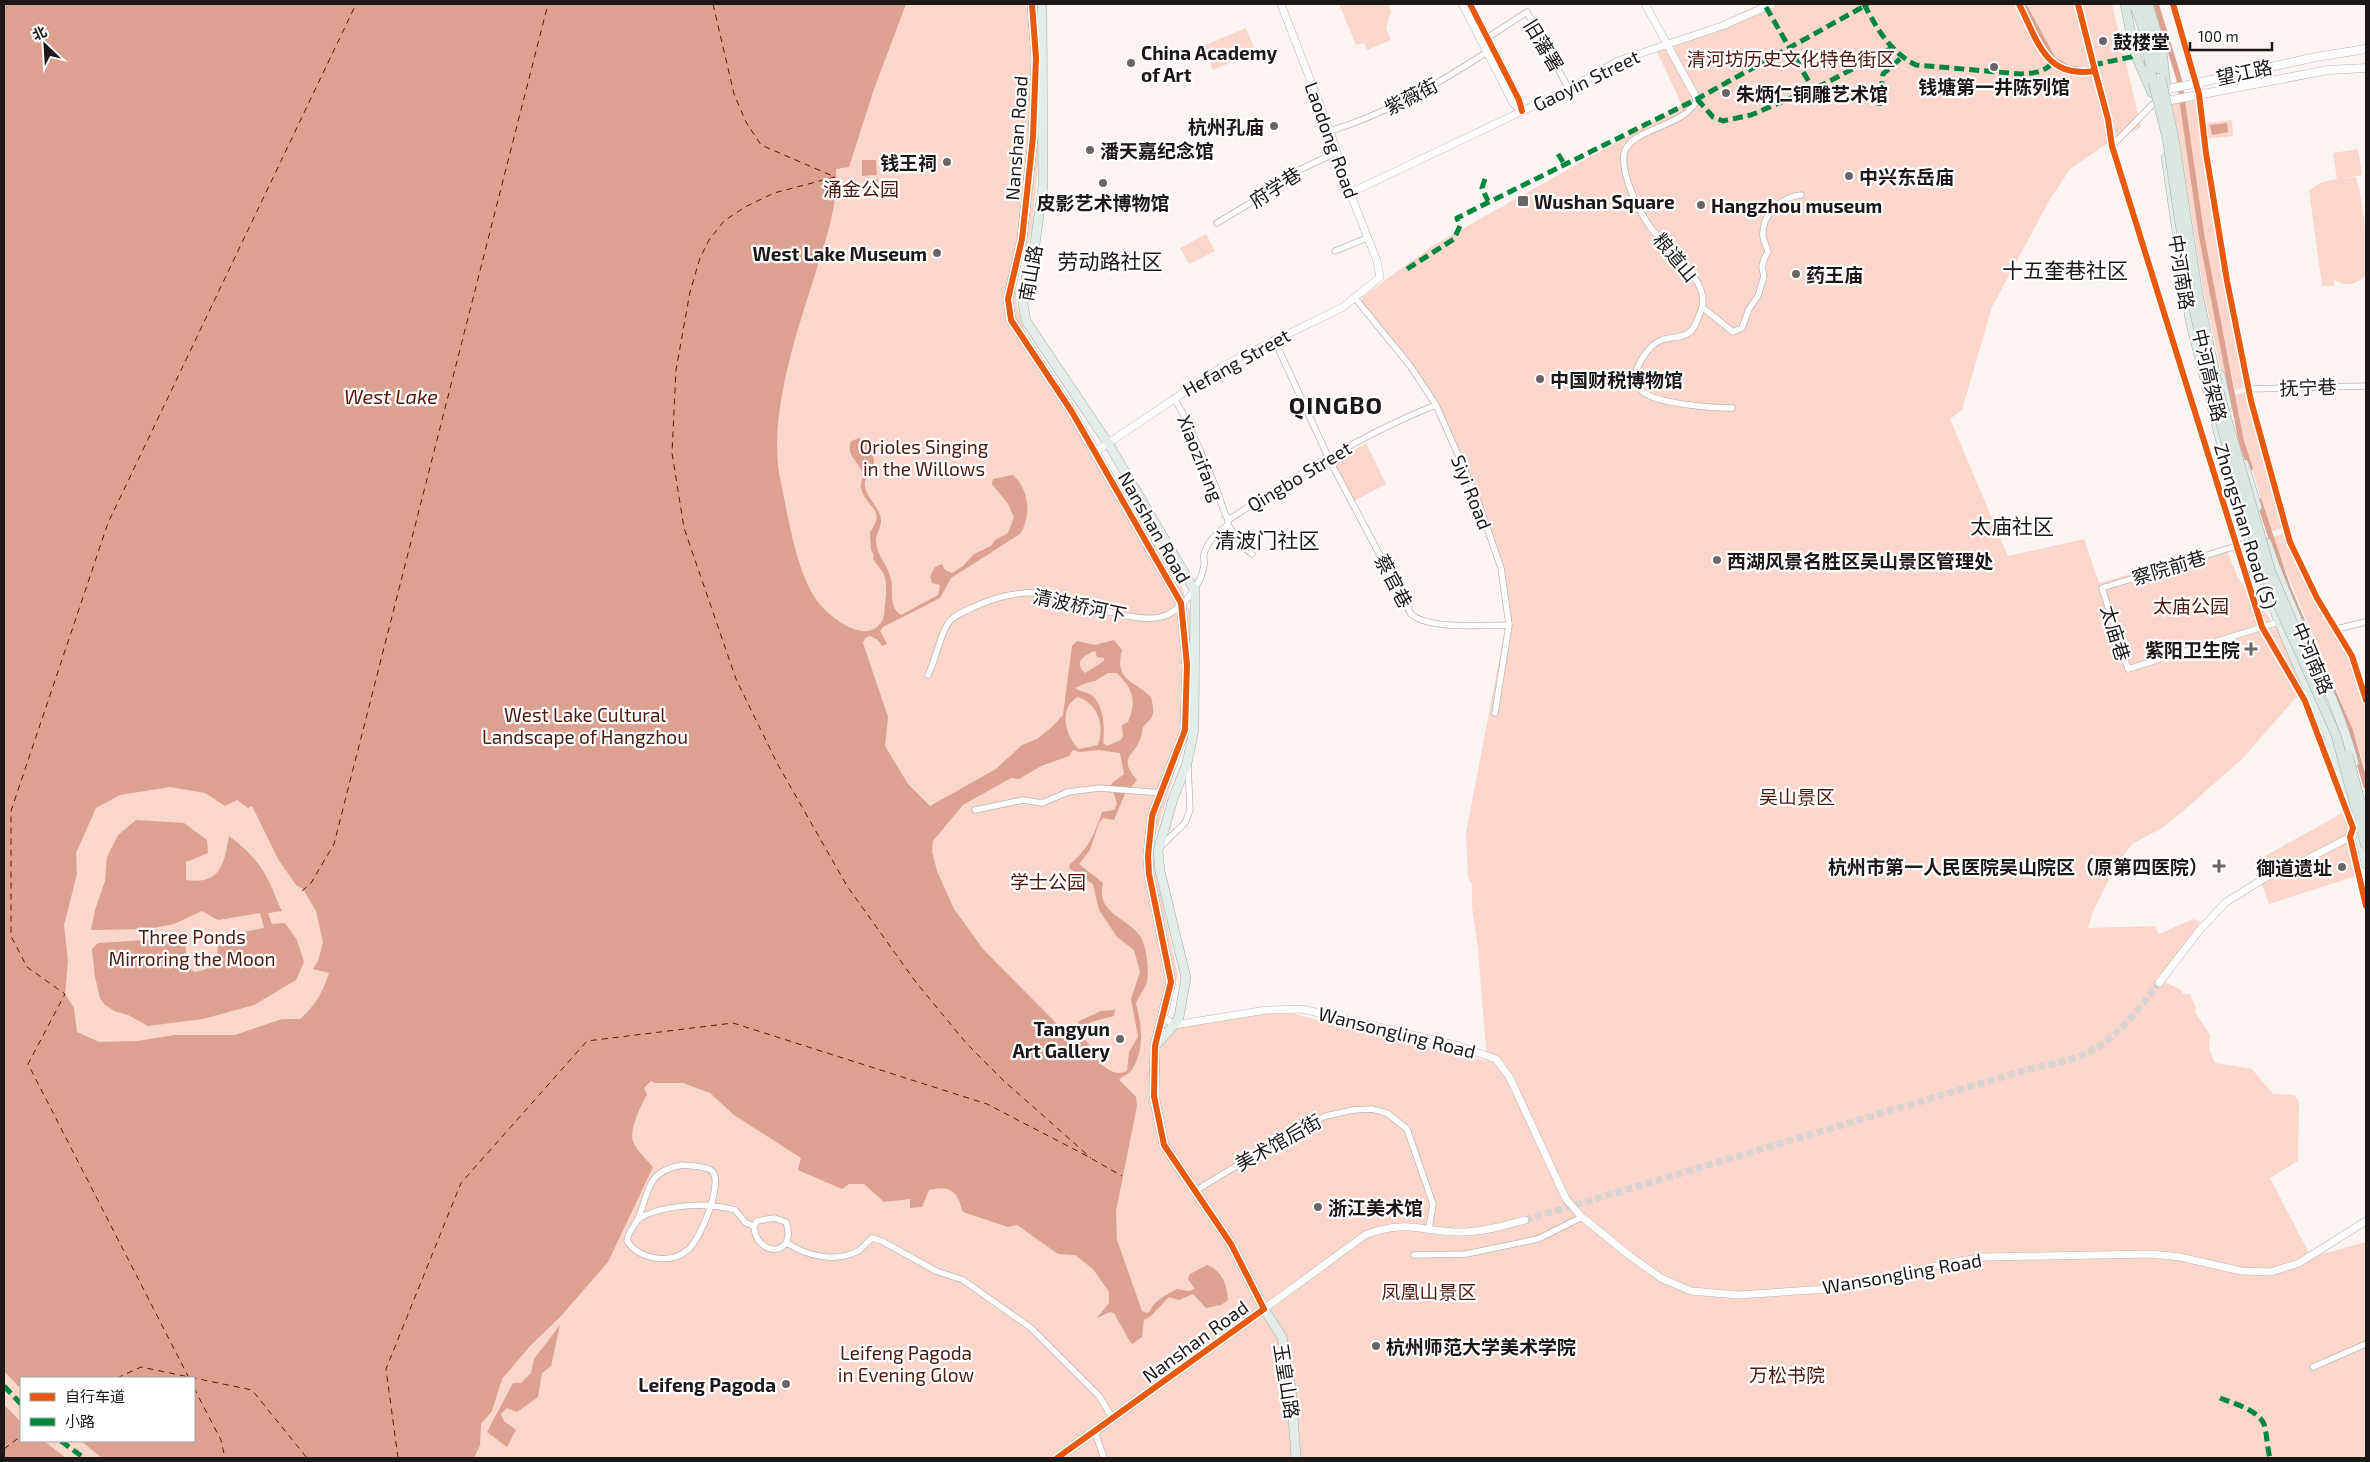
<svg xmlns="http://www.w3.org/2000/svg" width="2370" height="1462" viewBox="0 0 2370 1462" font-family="'Exo 2','Noto Sans SC',sans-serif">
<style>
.green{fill:#fad6cb;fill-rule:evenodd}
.water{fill:#dca191;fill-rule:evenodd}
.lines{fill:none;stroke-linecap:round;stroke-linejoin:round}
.canal{stroke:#dca191;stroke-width:5.5}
.ferry{stroke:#5d1300;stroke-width:1;stroke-dasharray:6 5;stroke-linecap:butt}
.tertiary-tunnel{stroke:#dad3d1;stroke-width:7;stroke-dasharray:7 3.5;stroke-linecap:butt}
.minor-casing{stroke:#bcb6b5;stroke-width:7}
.tertiary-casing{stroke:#bcb6b5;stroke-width:8}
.secondary-casing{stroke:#bcb6b5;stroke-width:9}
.primary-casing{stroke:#a1aea8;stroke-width:10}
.trunk-casing{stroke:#a1aea8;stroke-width:10}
.minor{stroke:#fefdfd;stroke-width:5.5}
.tertiary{stroke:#fefdfd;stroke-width:7}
.secondary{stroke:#fefdfd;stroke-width:8}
.primary{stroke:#e3ece8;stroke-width:9}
.trunk{stroke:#dae6e0;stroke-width:9}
.trunk-bridge-casing{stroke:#a1aea8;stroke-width:10;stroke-linecap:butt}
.trunk-bridge{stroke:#dae6e0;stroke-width:9}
.quiet{stroke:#00873e;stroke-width:5;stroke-dasharray:10 5;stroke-linecap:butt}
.cycleway-casing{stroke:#fff;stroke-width:9}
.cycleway{stroke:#e8590c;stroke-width:6}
.poi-dot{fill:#6a6564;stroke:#fff;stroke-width:2}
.labels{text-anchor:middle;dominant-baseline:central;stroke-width:4.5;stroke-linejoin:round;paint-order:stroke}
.poi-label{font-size:19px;font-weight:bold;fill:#1c1817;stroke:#fff;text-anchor:start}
.street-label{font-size:19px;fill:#1c1817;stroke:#fff}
.park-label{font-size:19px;fill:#4d190a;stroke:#fff}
.water-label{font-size:20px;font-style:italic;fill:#5d1300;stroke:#fff}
.quarter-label{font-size:21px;fill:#1c1817;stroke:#fff}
.district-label{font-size:24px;font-weight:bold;letter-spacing:1px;fill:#1c1817;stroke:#fff}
</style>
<rect width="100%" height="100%" fill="#fbf4f2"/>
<path class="green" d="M4,4H1035L1040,140L1032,231L1016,279L1017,306L1026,335L1182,587L1191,616L1190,723L1154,840L1153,859L1178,976L1159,1030L1258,1014H1294L1487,1061L1478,949L1472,907V884L1468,878L1466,833L1508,614L1493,541L1424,383L1360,305L1362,297L1434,245L1682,105L1657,52L1760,4H2112L2141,127L2105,145L2070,169L2049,201L1992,307L1962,410L1950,419L2008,556L2084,539L2099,583L2226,548L2238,578L2276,626L2328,735L2359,875L2269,904L2254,862L2346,811L2300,693L2242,759L2182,812L2162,828L2132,844L2116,866L2093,911L2088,928L2155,926L2159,934L2193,919L2200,922L2165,982L2181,990L2183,994H2190L2196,1008L2195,1012L2210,1035L2209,1049L2215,1063L2252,1069L2273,1094L2294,1095L2299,1101L2298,1161L2270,1178L2311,1257L2366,1242V1458H4ZM21,1378H194V1441H21Z
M1339,4H1388L1391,11L1386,28L1391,40L1367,50L1364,43L1356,45Z
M1246,28L1256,52L1213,70L1203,46Z
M2200,99C2211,196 2230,292 2249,387L2235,390L2203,238L2184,100Z
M2171,101H2181L2200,240L2231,391L2226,392L2204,294L2179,137Z
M2232,120L2233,136L2207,139L2206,123Z
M2358,149L2362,175L2340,179L2356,177C2365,210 2366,241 2366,275C2356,285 2346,287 2334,280V286H2322L2309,190L2322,182L2337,179L2333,153Z
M1206,234L1215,251L1189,264L1180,248Z
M2248,391L2284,527L2270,532L2244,439L2235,395Z
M1366,443L1386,484L1354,501L1333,462Z
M2285,533L2288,543L2315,599L2350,657L2366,707V771C2342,690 2301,616 2273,537Z"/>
<path class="water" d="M4,4H906L874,89L849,167L836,169C838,203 828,233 818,265C798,329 766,417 781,483C789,520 796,572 818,602C830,618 869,648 883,619C885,614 884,609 885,604C886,596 887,586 885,578C884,571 876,565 873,559L874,555L871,550L870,532C887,509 866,508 861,488C860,483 864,477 862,472C857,459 846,456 851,441L860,438L868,444L874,459V470C871,473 866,477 865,482C863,496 881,507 881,521C881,528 876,534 876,540C876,555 888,565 891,579C894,592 888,606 901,615L938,595L940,585L932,583L930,576L935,567L942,564L945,570L952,573L963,566L974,554L991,546L995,540L1008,533L1014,517L1008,504L992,484L993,479L1013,475C1029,490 1032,515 1020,534L951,578L940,598L883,627L880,631L887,644L882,646L878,640L870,636L865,638L863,643L888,717L885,746L908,784L930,806L996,769L1022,745L1037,739L1052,727L1063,715L1072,646L1077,641L1095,645L1114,640L1122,650C1114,681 1134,680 1151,697C1152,702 1154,708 1153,713C1152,719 1148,721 1144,726C1141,729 1143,733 1141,737C1134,758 1117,756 1137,780L1125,794L1114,820L1103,818L1099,823L1090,850L1079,864L1103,883C1095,913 1127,917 1140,936C1147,946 1149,970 1147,982C1145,989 1139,996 1136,1003C1142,1025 1145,1051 1131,1071C1127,1075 1122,1076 1119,1080L1136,1097L1137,1106L1116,1211L1117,1240L1142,1311L1147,1313L1150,1311C1153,1301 1168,1294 1177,1289L1189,1291L1195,1289L1188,1279L1190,1274L1207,1265C1222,1271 1227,1284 1228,1300L1221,1305L1206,1308L1193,1294L1179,1300L1169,1297L1151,1316L1144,1320L1142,1337L1132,1344L1129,1340L1114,1313L1110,1312L1097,1318L1109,1303V1292L1093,1269L1075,1255L1058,1254L1017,1225L1008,1227L963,1212C957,1191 951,1185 929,1190L922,1207L910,1208V1199L884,1202L864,1184H849L842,1189L798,1170L801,1158L734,1115L710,1093L683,1083H655L651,1081L644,1088L647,1095C641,1104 629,1131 633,1141C636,1150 647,1160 653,1167L608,1262L561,1316L530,1346L502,1379L492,1411L481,1424L480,1445L474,1458H102L81,1441H194V1378H21V1389L4,1371ZM1095,651L1097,657L1104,658V661L1085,673C1073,662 1084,655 1095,651ZM1108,673H1117C1133,689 1137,700 1128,722L1122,725L1123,736L1121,740L1107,746L1103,743C1105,728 1104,708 1093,696C1087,691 1079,692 1075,688L1086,683L1095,681ZM1078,697C1098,704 1105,725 1098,745L1079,749C1065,737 1058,707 1078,697ZM1073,750L1080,752L1099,750L1120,753L1124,774L1111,784L1117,804L1114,810L1102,812C1095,834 1087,851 1069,865L1070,869L1093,884L1099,910L1117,937L1134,950L1140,972L1131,999L1138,1037L1129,1052L1127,1071C1111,1079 1098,1060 1087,1049L1089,1044L1083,1038L1082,1032L1091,1022L1114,1016L1115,1010L1101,1011L1079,1021L1069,1036L983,949L954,909L937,871L932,851L933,841L963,805L1011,778L1019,779L1041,766L1069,756ZM170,787L205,793L225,806L237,800L248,808L252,806L278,859L296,885L303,889L316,911L323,942L318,961L313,969L329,973C323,992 315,1006 300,1019H282L235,1035H175L137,1041L99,1042L77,1032L74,1008L65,994L68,961L64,925L77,874L76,853L96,808L120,795Z
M2227,123L2228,132L2212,135L2210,125Z
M862,160H876L877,175L862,176Z
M878,179V193L864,194V180Z
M136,820L184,823L207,840L208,853L186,862V880C220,885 224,865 229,836C245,848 258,860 267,878C273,888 276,900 282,911L268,913L272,924L285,923L297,940L304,962L296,980L254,1005L203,1019L148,1026L128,1015L114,1011L104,1004L100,998L95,977L92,949L98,943L162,939L186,942C185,952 186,964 194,972C220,968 216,959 219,937L264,928L260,913L218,920L202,911L174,924L149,929L91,930L95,910L105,881L107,857L118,835Z
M560,1325L551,1366L542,1373L538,1397L517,1412L507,1408L501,1414L504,1421L516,1430L507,1447L487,1432L513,1383H521L531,1373L534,1359Z
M4,1405L21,1422V1441H44L66,1458H4Z"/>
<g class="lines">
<path class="canal" d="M2023,4L2053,59L2068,68L2076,69
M2156,4L2179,79L2202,238L2241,440L2250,468
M2259,501L2288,588L2350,730L2366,786"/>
<path class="ferry" d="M713,4L734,94L746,122L761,145L835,177L774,193L745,207L724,221L709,240L700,258L690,292L676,370L672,453L684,528L736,679L777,763L847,886L915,981L967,1044L1004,1081L1091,1158
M302,891L311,883L334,844L548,4
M1092,1159L1122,1176
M117,1378L141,1367L252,1390L307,1458
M189,1378L28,1064L65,994L27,967L11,936V811L108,523L356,4
M194,1388L221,1440L225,1458
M4,1449L21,1436
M398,1458L386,1369L461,1183L587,1041L733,1023L987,1104L1089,1157"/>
<path class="tertiary-tunnel" d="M1525,1220L2026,1070C2045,1065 2067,1062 2085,1054C2117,1040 2138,1009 2159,983"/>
<defs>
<path id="minor" d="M1487,38L1527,12L1569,89
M1697,99C1688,127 1628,128 1624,154C1621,175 1639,212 1651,228C1666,248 1710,280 1702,308C1699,316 1695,330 1687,334C1680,338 1670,337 1662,340C1648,345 1636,365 1635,379C1637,384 1639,388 1643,392C1659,404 1711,408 1732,408
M2154,103L2112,146L2262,627L2305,701L2353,828L2350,837L2366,906
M1330,131C1386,114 1438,84 1487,52
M1217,223L1277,187L1276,181L1335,153
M1335,251L1367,238
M1355,298L1411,367L1436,405L1475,493L1501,568L1509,625L1495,713
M1702,307L1733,332L1742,328L1749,309L1758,296L1764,276L1762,267L1764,259L1768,252C1767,247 1764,242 1763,237C1761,215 1781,197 1801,195
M1274,339L1329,459L1411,614C1428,630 1486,625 1509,625
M2249,389L2366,386
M1174,398C1191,425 1201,454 1214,483C1220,495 1221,507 1228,520
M1228,525L1244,547L1252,554
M2249,542L2102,588L2128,669L2279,622
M2336,629L2366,622
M928,675C936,660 938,641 947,625C952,616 965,611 974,607C995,597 1022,590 1045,594C1077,599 1137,628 1167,615C1184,607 1202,583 1204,565C1205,562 1203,557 1204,554C1207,541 1218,532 1228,525V520C1295,477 1362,434 1436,405
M975,810L1023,800L1042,803L1068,792L1099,788L1162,793
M1162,845L1185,823L1190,810L1188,765
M682,1165C690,1166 706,1166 712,1171C724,1183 700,1239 689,1249C671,1265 640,1260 627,1241C628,1232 634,1227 638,1219C650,1191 645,1172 682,1165Z
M1195,1191L1302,1126L1326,1116L1353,1110L1372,1109L1387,1113L1407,1129L1433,1204L1429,1228
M774,1218L786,1222C798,1257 756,1258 754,1226L757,1221Z
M638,1219C664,1204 706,1202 735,1210L746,1223L754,1226
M787,1243C807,1256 835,1263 858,1251C863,1248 867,1242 872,1238L882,1241L936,1271L963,1280L1031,1328L1099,1396L1113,1419
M1414,1255L1466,1254L1538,1239L1582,1217
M2313,1367L2366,1344
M1095,1432L1104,1458"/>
<path id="tertiary" d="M1645,4L1697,99
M1350,193L1569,89L1618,61L1722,26L1772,4
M1095,452L1225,365L1343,307L1380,277L1377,261L1350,193L1330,131L1281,4
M2159,983L2198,932L2226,902L2278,870L2296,865L2350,837L2360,819
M1162,1016L1174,1025L1266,1010L1302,1009L1459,1046L1496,1059L1510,1078L1566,1199L1582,1217L1630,1256L1661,1278L1691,1291L1738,1295L1843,1288L1949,1263L1985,1257L2150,1254L2180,1257L2241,1271L2271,1272L2299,1263L2366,1221
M1264,1309L1365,1235C1407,1218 1423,1233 1464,1232C1484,1232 1506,1225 1525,1220"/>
<path id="secondary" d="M1463,4L1513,102L1522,111
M1470,4L1519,100L1521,109
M2160,91L2316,57L2366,49
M2161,102L2328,70L2366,68"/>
<path id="primary" d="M1032,4L1036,58L1033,137L1022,239L1008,299L1011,320L1072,412L1181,603L1187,665L1185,730L1152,816L1148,856L1149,874L1171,982L1155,1046L1154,1096L1164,1145L1231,1244L1264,1309L1282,1337L1291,1387L1296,1458
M1042,4L1043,186L1034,251L1025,282L1023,304L1026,321L1108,443L1195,591L1194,730L1187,763L1173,799L1158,851L1160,871L1186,978L1179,1017L1174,1025L1155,1046
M2166,157L2190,320L2237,505L2279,622L2328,735L2355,820
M2220,375L2227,406
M2244,464L2257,507
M2267,543C2291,618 2334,687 2354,763
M2360,839L2366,864
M1057,1458L1264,1309"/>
<path id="trunk" d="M2125,4L2135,54L2152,93
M2134,4L2144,31L2153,82
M2141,4L2150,29L2159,69
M2148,4L2162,51L2166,87"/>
</defs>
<use href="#minor" class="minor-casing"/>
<use href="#tertiary" class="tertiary-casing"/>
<use href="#secondary" class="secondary-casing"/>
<use href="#primary" class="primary-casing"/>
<use href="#trunk" class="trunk-casing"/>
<use href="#minor" class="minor"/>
<use href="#tertiary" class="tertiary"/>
<use href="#secondary" class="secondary"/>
<use href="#primary" class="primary"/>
<use href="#trunk" class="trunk"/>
<defs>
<path id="trunk-bridge" d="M2161,79L2174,138L2198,294L2220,395L2271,572L2302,644
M2153,82L2167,138L2191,296L2214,398L2241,498L2265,575L2336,735L2366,847
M2348,755L2366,823"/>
</defs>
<use href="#trunk-bridge" class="trunk-bridge-casing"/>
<use href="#trunk-bridge" class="trunk-bridge"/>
<path class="quiet" d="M1864,4C1877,29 1890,52 1916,65L2021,74C2033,73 2044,73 2052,63
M1766,7L1813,89
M2093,65L2131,57L2135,54
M1697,99L1713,117L1723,121L1751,115L1826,83L1892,48
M1879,106L1883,74L1901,58
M1558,154L1563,162
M1485,179L1482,188L1488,201
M1407,269L1454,239L1460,226L1457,218L1697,99L1868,4
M4,1386L21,1404
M2220,1398C2233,1403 2258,1410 2264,1424C2267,1434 2267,1447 2270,1458
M61,1441L84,1458"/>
<defs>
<path id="cycleway" d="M1032,4L1036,58L1033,137L1022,239L1008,299L1011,320L1072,412L1181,603L1187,665L1185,730L1152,816L1148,856L1149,874L1171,982L1155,1046L1154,1096L1164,1145L1231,1244L1264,1309L1057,1458
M1470,4L1519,100L1522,111
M2019,4C2038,41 2045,79 2095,71L2108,119L2112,146L2262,627L2305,701L2353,828L2350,837L2366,906
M2078,4L2095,71
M2173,4L2199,94L2206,153L2227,281L2251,401L2290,542L2317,598L2352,656L2366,700"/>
</defs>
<use href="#cycleway" class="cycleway-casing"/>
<use href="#cycleway" class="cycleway"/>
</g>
<g class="poi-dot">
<circle cx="2103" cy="41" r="5"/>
<circle cx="1131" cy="63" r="5"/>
<circle cx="1994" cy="67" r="5"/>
<circle cx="1726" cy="93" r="5"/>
<circle cx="1274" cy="126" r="5"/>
<circle cx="1090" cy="150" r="5"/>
<circle cx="947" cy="162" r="5"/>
<circle cx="1849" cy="176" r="5"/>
<circle cx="1103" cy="183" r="5"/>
<rect x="1517" y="195" width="12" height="12" rx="2.5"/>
<circle cx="1701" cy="205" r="5"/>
<circle cx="937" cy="253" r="5"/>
<circle cx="1796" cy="274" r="5"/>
<circle cx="1540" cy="379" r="5"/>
<circle cx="1717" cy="560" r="5"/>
<path d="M2248.5 641.5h5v5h5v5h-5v5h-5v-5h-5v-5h5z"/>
<path d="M2216.5 858.5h5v5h5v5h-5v5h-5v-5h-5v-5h5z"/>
<circle cx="2342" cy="867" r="5"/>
<circle cx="1120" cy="1039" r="5"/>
<circle cx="1318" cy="1207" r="5"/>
<circle cx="1376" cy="1346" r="5"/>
<circle cx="786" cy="1384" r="5"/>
</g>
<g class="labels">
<g class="poi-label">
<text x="2113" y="41">鼓楼堂</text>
<text x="1141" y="52">China Academy<tspan x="1141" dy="22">of Art</tspan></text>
<text x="1994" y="86" text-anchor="middle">钱塘第一井陈列馆</text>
<text x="1736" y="93">朱炳仁铜雕艺术馆</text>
<text x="1264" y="126" text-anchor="end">杭州孔庙</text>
<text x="1100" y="150">潘天嘉纪念馆</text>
<text x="937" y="162" text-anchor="end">钱王祠</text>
<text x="1859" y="176">中兴东岳庙</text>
<text x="1534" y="201">Wushan Square</text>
<text x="1103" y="202" text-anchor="middle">皮影艺术博物馆</text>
<text x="1711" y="205">Hangzhou museum</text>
<text x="927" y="253" text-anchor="end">West Lake Museum</text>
<text x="1806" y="274">药王庙</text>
<text x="1550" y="379">中国财税博物馆</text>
<text x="1727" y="560">西湖风景名胜区吴山景区管理处</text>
<text x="2240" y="649" text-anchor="end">紫阳卫生院</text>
<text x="2208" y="866" text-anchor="end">杭州市第一人民医院吴山院区（原第四医院）</text>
<text x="2332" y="867" text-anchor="end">御道遗址</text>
<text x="1110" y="1028" text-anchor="end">Tangyun<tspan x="1110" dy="22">Art Gallery</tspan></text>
<text x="1328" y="1207">浙江美术馆</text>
<text x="1386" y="1346">杭州师范大学美术学院</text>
<text x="776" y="1384" text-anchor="end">Leifeng Pagoda</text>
</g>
<g class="street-label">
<text transform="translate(1544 45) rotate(59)">旧藩署</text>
<text transform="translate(2244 72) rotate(-12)">望江路</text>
<text transform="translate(1586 80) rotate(-26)">Gaoyin Street</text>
<text transform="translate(1411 96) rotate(-27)">紫薇街</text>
<text transform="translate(1016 138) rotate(-86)">Nanshan Road</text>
<text transform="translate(1332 140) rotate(70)">Laodong Road</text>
<text transform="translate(1275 187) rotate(-33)">府学巷</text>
<text transform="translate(1676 257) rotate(50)">粮道山</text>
<text transform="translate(2182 272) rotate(81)">中河南路</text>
<text transform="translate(1030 273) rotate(-80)">南山路</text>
<text transform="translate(1236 362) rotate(-29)">Hefang Street</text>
<text transform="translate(2210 375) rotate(77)">中河高架路</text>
<text transform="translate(2308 387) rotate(-2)">抚宁巷</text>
<text transform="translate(1201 458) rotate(68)">Xiaozifang</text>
<text transform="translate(1299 476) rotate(-31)">Qingbo Street</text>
<text transform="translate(1472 492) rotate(68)">Siyi Road</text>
<text transform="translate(2246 526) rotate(73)">Zhongshan Road (S)</text>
<text transform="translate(1155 527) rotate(60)">Nanshan Road</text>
<text transform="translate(2169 567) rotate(-17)">察院前巷</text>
<text transform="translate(1394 581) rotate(62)">蔡官巷</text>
<text transform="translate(1080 605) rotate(12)">清波桥河下</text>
<text transform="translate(2116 633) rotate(73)">太庙巷</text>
<text transform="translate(2313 658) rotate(67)">中河南路</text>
<text transform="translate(1397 1032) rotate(14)">Wansongling Road</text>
<text transform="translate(1278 1142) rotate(-29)">美术馆后街</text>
<text transform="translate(1902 1273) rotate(-10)">Wansongling Road</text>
<text transform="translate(1195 1341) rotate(-36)">Nanshan Road</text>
<text transform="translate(1287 1381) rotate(81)">玉皇山路</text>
</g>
<g class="park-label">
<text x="1791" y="58">清河坊历史文化特色街区</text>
<text x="861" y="188">涌金公园</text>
<text x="924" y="446">Orioles Singing<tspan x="924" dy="22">in the Willows</tspan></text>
<text x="2191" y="605">太庙公园</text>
<text x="585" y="714">West Lake Cultural<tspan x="585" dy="22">Landscape of Hangzhou</tspan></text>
<text x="1797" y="796">吴山景区</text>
<text x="1048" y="881">学士公园</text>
<text x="192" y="936">Three Ponds<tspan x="192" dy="22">Mirroring the Moon</tspan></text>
<text x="1429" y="1291">凤凰山景区</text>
<text x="906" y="1352">Leifeng Pagoda<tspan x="906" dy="22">in Evening Glow</tspan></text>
<text x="1787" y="1374">万松书院</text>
</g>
<g class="water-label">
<text x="391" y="396">West Lake</text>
</g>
<g class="quarter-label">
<text x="1110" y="260">劳动路社区</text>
<text x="2065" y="269">十五奎巷社区</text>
<text x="2012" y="525">太庙社区</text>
<text x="1267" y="539">清波门社区</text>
</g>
<g class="district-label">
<text x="1336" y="404">QINGBO</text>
</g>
</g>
<rect width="2370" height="1462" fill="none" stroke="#1c1817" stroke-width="10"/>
<rect x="20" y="1377" width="175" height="65" fill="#ffffff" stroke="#a4a3a2"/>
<rect x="30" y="1393" width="25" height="8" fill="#e8590c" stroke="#a4a3a2"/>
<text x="65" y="1402" font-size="15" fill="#1c1817">自行车道</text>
<rect x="30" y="1418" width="25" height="8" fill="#00873e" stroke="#a4a3a2"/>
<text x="65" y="1427" font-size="15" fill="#1c1817">小路</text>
<g transform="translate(45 45) rotate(335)" stroke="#ffffff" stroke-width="4" paint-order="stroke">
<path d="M0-4L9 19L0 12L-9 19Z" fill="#1c1817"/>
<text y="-8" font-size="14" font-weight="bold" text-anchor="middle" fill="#1c1817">北</text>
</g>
<path d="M2190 42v8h82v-8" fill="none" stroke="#1c1817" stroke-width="2.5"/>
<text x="2198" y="42" font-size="15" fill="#1c1817" stroke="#ffffff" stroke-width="4" paint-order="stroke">100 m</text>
</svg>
